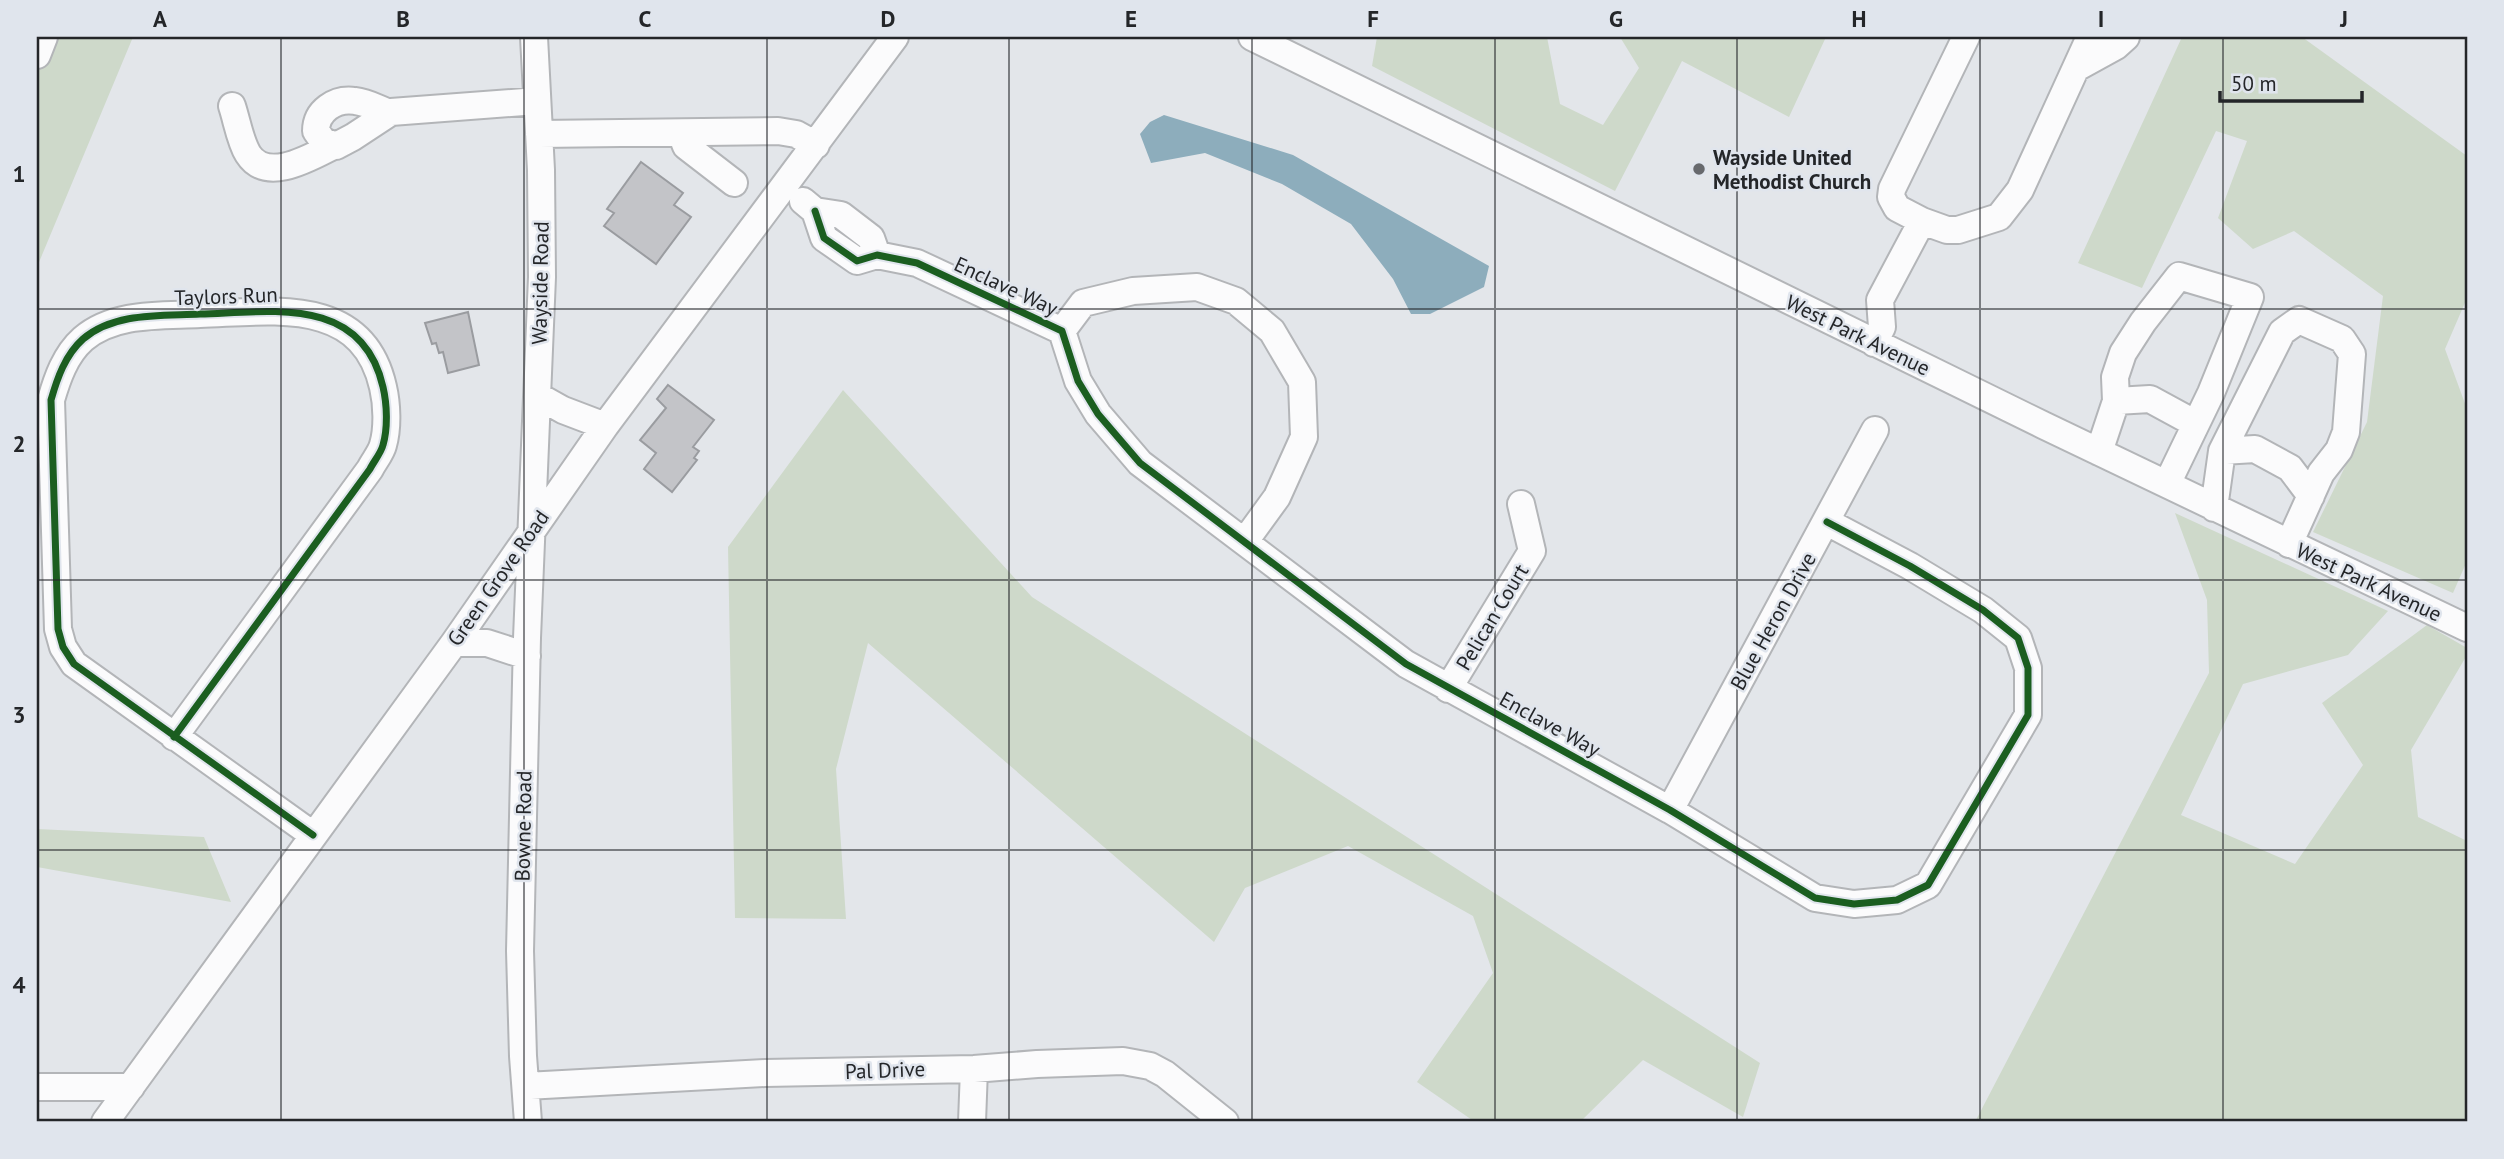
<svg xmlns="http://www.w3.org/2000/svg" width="2504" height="1159" viewBox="0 0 2504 1159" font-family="'PT Sans',sans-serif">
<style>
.green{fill:#ced9ca}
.water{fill:#8dadbc}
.building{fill:#c3c4c8;stroke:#9a9ca0;stroke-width:2}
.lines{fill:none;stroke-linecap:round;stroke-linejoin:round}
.minor-casing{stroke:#b3b5b8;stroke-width:30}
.minor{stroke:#fbfbfc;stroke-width:26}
.cycleway-casing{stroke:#e0e5ed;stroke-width:11}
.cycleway{stroke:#1b5e20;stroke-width:7}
.grid{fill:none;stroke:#242629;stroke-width:2;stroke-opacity:0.55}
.poi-dot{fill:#67696d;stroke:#e0e5ed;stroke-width:2.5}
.labels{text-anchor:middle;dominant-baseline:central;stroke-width:5;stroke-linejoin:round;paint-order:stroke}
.poi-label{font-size:21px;font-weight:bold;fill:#242629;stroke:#e0e5ed;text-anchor:start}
.street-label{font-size:21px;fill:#242629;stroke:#e0e5ed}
.neatline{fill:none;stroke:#242629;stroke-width:2.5}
.grid-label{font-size:23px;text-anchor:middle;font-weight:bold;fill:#242629}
</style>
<rect width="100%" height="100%" fill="#e3e6ea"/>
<path class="green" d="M51,37H133L37,267V67Z
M1377,37H1547L1560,104L1603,125L1639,68L1620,37H1826L1789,117L1682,61L1615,191L1372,66Z
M2182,37H2302L2467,156V298L2445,349L2467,409V561L2453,593L2313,532L2367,422L2383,296L2294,231L2253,249L2218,218L2247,141L2216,131L2142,288L2078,263Z
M843,390L1032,597L1760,1063L1743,1117L1643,1060L1580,1122H1475L1417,1082L1493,973L1473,916L1348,846L1245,888L1214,942L868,643L836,769L846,919L735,918L728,547Z
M2175,513L2388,611L2348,655L2243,684L2181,815L2295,864L2363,765L2322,703L2427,625L2467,648V655L2411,750L2418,817L2467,841V1122H1975L2209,673L2207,600Z
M37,829L204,837L231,902L37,867Z"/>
<path class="water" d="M1164,115L1293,155L1489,266L1484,287L1430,314H1411L1393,279L1351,224L1282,184L1205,153L1151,163L1140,134L1150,122Z"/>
<path class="building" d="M641,162L683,193L674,205L691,217L656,264L604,226L614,213L607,209Z
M468,312L479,365L448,373L443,352L439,353L436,343L432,344L425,323Z
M668,385L714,420L693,447L699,451L694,458L697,460L672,492L644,469L656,453L640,440L666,408L657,399Z"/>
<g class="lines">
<defs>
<path id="minor" d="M1252,37L2043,425L2467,628
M1966,37L1892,189L1891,197L1897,208L1922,221L1947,230H1958L1999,217L2020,190L2090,37
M37,55L44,37
M2076,68L2116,46L2126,37
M232,106C237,121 240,141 248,154C267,184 311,157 335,145
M391,112L353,137L336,146L323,141L316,131C316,111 335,98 355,101C366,102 377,108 387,112H391L537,101
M681,133L686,146L734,183
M539,134L778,131L796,134L816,145
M803,201L815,211L841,215L871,238L877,255
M815,211L824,238L857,261L877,255L917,263L1062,331L1078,381L1098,414L1140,463L1406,664L1670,810L1815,898L1854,904L1897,900L1928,885L2028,715V668L2018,638L1983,610L1910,566L1827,522
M1062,331L1083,303L1133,291L1197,287L1236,301L1272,331L1302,382L1304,437L1277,497L1245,541
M1874,343L1882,327L1880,300L1922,221
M538,396L563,410L605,426
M2116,401L2150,399L2196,424
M2222,451L2255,449L2290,468L2311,496
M2099,452L2116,401L2115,377L2123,353L2143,322L2179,276L2250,297L2211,393L2167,484
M2214,508L2222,451L2282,332L2299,320L2342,339L2352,354L2346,432L2339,450L2321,473L2289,544
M454,643H487L527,656
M1448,689L1532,551L1521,504
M174,737L370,469C374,461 381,453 383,445C388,428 387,404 383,387C362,295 271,312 200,314C162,316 114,312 83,339C65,355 57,379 51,400L58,629L63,647L74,664L313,835
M1670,810L1875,430
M526,1086L765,1073L974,1069L1037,1064L1123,1061L1150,1066L1165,1074L1225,1122
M37,1087H131
M105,1122L454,643L605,426L895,37
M528,1122L523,1056L520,951L527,638L542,277L541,170L534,37
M972,1122L974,1069"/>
</defs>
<use href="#minor" class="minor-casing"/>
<use href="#minor" class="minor"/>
<defs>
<path id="cycleway" d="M815,211L824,238L857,261L877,255L917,263L1062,331L1078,381L1098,414L1140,463L1406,664L1670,810L1815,898L1854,904L1897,900L1928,885L2028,715V668L2018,638L1983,610L1910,566L1827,522
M174,737L370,469C374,461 381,453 383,445C388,428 387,404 383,387C362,295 271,312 200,314C162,316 114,312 83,339C65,355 57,379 51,400L58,629L63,647L74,664L313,835"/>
</defs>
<use href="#cycleway" class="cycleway-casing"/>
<use href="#cycleway" class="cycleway"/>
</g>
<path class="grid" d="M281,37V1122M524,37V1122M767,37V1122M1009,37V1122M1252,37V1122M1495,37V1122M1737,37V1122M1980,37V1122M2223,37V1122M37,309H2467M37,580H2467M37,850H2467"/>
<circle class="poi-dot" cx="1699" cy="169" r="7"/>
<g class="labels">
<g class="poi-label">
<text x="1713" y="157">Wayside United<tspan x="1713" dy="24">Methodist Church</tspan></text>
</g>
<g class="street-label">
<text transform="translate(540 283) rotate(-89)">Wayside Road</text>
<text transform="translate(1006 286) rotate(25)">Enclave Way</text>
<text transform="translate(226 296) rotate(-2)">Taylors Run</text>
<text transform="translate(1858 335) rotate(26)">West Park Avenue</text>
<text transform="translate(498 578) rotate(-55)">Green Grove Road</text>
<text transform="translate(2369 582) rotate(25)">West Park Avenue</text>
<text transform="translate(1492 617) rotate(-59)">Pelican Court</text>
<text transform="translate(1773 621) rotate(-61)">Blue Heron Drive</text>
<text transform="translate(1550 724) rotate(29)">Enclave Way</text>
<text transform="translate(523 826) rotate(-89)">Bowne Road</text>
<text transform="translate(885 1070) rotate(-2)">Pal Drive</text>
</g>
</g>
<rect width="2504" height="1159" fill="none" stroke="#e0e5ed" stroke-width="77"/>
<path d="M2220 91v10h142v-10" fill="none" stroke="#242629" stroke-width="3.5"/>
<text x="2231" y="91" font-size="21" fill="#242629" stroke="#e0e5ed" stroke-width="5" paint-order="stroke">50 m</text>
<rect x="38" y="38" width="2428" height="1082" class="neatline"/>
<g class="grid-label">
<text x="160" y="27">A</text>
<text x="403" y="27">B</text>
<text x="645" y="27">C</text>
<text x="888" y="27">D</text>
<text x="1131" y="27">E</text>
<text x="1373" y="27">F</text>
<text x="1616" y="27">G</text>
<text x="1859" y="27">H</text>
<text x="2101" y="27">I</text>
<text x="2344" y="27">J</text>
<text x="19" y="182">1</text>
<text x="19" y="452">2</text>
<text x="19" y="723">3</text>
<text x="19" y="993">4</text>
</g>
</svg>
